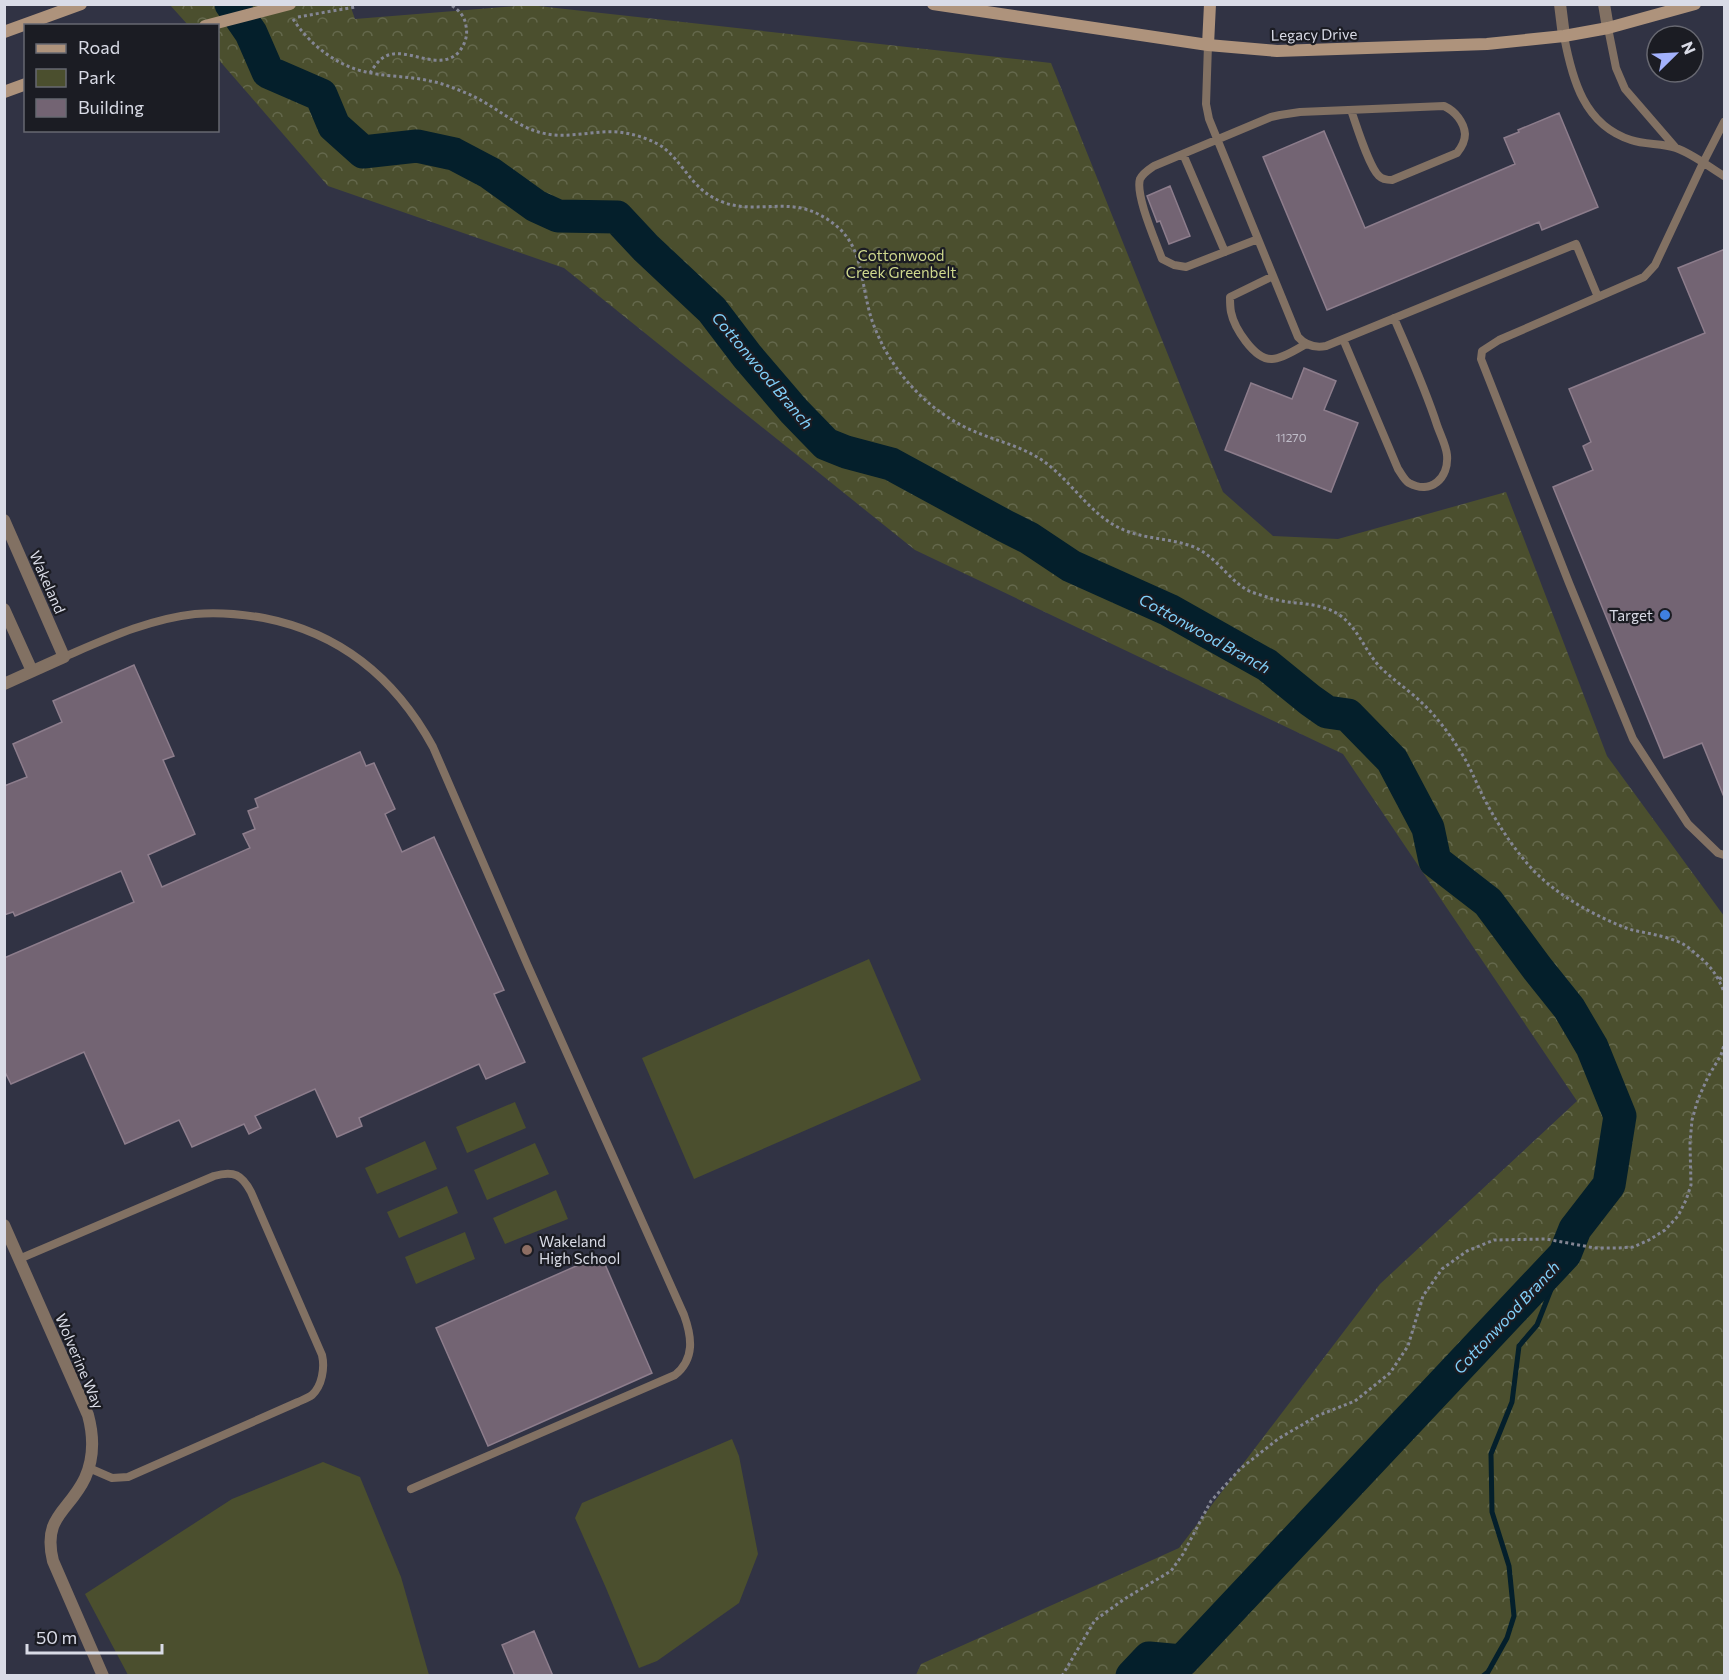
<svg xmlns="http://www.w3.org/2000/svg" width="1729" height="1680" viewBox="0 0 1729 1680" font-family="Commissioner,sans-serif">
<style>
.green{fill:#4b4f2e}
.forest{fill:url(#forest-crowns)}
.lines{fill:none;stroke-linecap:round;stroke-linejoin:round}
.stream{stroke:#041f2b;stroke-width:5}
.river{stroke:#041f2b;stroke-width:33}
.building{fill:#736473;stroke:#8d7d8c;stroke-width:1.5}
.path{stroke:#848694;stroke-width:3;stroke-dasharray:3 3;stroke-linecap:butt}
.service{stroke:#827163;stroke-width:8}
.minor{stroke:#827163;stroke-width:12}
.tertiary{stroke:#827163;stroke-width:12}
.secondary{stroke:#ae937c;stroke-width:12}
.path-bridge{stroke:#848694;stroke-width:3;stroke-dasharray:3 3;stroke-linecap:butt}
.secondary-bridge{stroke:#ae937c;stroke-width:12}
.shop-dot{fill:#3f7fe0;stroke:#1b1c23;stroke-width:2}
.education-dot{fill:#8d6e63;stroke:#1b1c23;stroke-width:2}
.labels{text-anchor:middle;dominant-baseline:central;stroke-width:4.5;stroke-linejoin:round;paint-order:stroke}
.number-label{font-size:12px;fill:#c0bdc9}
.street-label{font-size:15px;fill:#d9dbe6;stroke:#1b1c23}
.park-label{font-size:15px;fill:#cfd88d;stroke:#1b1c23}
.poi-label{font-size:15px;fill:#d9dbe6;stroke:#1b1c23;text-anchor:end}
.water-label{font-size:16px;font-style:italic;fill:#81d0fa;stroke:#1b1c23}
</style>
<defs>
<pattern id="forest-crowns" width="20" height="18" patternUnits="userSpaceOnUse" patternTransform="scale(1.5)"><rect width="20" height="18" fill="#4b4f2e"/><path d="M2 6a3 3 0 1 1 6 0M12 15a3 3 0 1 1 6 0" fill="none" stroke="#64684c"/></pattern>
</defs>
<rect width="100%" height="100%" fill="#313344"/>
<path class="green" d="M869,959L921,1080L694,1179L642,1058Z
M515,1102L526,1128L467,1153L456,1127Z
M425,1141L437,1169L377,1194L365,1168Z
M535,1143L549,1174L487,1200L474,1170Z
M447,1186L458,1213L399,1238L387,1212Z
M556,1190L568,1219L505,1244L493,1218Z
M465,1232L475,1259L416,1284L405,1257Z
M732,1439L739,1456L758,1554L739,1603L657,1661L639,1668L606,1588L575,1518L582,1503Z
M323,1462L360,1477L401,1577L429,1675H128L85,1594L232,1499Z"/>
<path class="forest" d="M170,5H350L355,19L529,5L1051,63L1223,492L1273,536L1338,539L1506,492L1607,756L1724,916V1675H916L921,1664L1179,1548L1380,1284L1577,1101L1343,754L915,550L564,268L328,186L218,59V26L188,25Z"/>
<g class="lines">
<path class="stream" d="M1483,1676L1488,1672L1507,1638L1514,1616L1509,1566L1492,1512L1491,1454L1512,1402L1519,1346L1537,1325L1565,1254"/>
<path class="river" d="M231,4L251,33L268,72L321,95L334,126L363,152L417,146L454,154L490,173L536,206L558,216L617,217L646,248L712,310L747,356L794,411L826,444L846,452L891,464L1005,526L1029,538L1071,566L1169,610L1267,665L1310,700L1327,712L1348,715L1392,760L1428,828L1435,861L1488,902L1537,968L1569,1008L1592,1047L1620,1116L1609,1185L1575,1229L1565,1254L1182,1661L1149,1658L1132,1676"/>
</g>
<path class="building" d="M1559,113L1598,207L1542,230L1539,222L1327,310L1263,157L1324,131L1365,228L1515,164L1504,138L1519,132L1518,130Z
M1170,186L1190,236L1169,244L1160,221L1157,222L1147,196Z
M1725,249V797H1724L1702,743L1664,758L1553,487L1593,470L1583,446L1591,442L1569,389L1705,333L1678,268Z
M1304,368L1336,381L1324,410L1358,423L1331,492L1225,450L1251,383L1292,399Z
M134,665L174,756L163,760L195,834L148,855L162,887L250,848L243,834L255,829L248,811L258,807L255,799L360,752L366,766L374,763L395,809L385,814L402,852L434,837L504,990L494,994L525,1062L486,1079L479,1064L359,1118L362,1126L337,1137L315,1089L255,1116L261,1128L249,1134L244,1124L192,1147L179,1120L125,1144L84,1052L11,1084L4,1070V958L134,902L121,871L15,916L13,912L4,915V786L27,777L13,744L62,722L53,701Z
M601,1255L652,1373L488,1446L436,1328Z
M534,1631L553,1676H515L502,1645Z"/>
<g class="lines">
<path class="path" d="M293,19C309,44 337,66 366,72C387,77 409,76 430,81C442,83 454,88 466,93C494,104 517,129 547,134C575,139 603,127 630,134C641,136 656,142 664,148C688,168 692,191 725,203C755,213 787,199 816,213C864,236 858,270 870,314C873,325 879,338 884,348C905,386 938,417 978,433C1001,442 1026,448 1046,463C1070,481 1088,510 1114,525C1139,540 1168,537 1194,547C1215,556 1226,576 1244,588C1251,593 1262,595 1270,598C1294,606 1318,600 1341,616C1359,630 1365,651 1380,667C1393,680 1409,690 1422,703C1438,718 1451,736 1462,754C1472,770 1478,788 1487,804C1500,828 1516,852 1535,872C1559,896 1590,913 1621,926C1632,931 1644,932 1656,935C1665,937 1676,940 1683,944C1688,947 1693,951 1697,955C1712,967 1717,975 1724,992
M370,73C374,67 379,59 386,56C407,46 439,73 459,52C465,44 468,36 466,26C465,16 458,9 449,4
M1719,979L1724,976
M1062,1676L1095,1620L1126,1598L1171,1571L1183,1554L1211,1501L1240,1469L1278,1439L1317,1416L1355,1401L1390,1373L1408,1346L1423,1296L1442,1269L1467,1251L1494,1240L1546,1239L1595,1248H1618L1633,1247L1649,1240L1665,1230L1678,1216L1686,1200L1691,1185L1690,1143L1692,1120L1698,1099L1708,1077L1721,1055L1724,1045"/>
<path class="service" d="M1608,28L1616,68L1625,89L1676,148
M1564,36C1572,79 1584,125 1631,140C1645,145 1662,143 1676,148C1693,154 1709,167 1724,176
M1208,45L1206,104L1209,119L1298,337C1306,346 1315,348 1326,346L1576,244L1598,297L1644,277L1655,265L1703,163L1724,122
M1183,154L1225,252
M1258,239L1186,267L1174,265L1162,259C1156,242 1135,195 1140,179C1143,173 1148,170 1154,166L1271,117L1280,115L1300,112L1444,106C1455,111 1464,122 1465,134C1465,141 1461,148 1457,153L1392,180C1387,180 1382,179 1379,176C1369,167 1356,124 1351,110
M1273,276L1230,297C1230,302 1230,307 1231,312C1234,327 1254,360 1272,359C1282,359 1297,349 1306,344
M1598,297L1499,340L1482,351L1481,359L1569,583L1633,739L1688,824L1718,853L1724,855
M1343,339L1398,469C1401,473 1404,480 1409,483C1431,495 1449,478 1447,455C1446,445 1440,434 1437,425C1425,388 1409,353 1394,318
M64,657C106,639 149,619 195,614C218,612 241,614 264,618C340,633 396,679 433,747L527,964L684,1315C692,1337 695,1359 675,1375L411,1489
M19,1259L214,1176C234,1170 242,1175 251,1192L322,1355C325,1368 322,1386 312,1395C308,1398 302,1400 298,1402L128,1477L112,1478L89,1468"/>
<path class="minor" d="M4,520L64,657L4,684
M4,609L32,671
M4,1225L88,1415C94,1437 94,1458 85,1478C69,1512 42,1516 53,1561L103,1676"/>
<path class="tertiary" d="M1560,4L1564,36
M1604,4L1608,28"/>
<path class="secondary" d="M933,4L1208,45L1277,51L1487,44L1564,36L1608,28L1695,4
M4,32L81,4
M1208,45L1210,4
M4,92L26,84"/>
<path class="path-bridge" d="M298,17L355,7"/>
<path class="secondary-bridge" d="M205,26L290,4"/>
</g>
<circle class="shop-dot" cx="1665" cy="615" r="6"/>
<circle class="education-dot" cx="527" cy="1250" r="6"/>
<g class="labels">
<g class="number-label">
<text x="1291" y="437">11270</text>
</g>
<g class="street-label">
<text transform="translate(1314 34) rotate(-1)">Legacy Drive</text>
<text transform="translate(48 582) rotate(66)">Wakeland</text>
<text transform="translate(80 1361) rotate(67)">Wolverine Way</text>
</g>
<g class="park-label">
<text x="901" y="255">Cottonwood<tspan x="901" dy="17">Creek Greenbelt</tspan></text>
</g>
<g class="poi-label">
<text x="1653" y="615">Target</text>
<text x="539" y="1241" text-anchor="start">Wakeland<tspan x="539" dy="17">High School</tspan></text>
</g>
<g class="water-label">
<text transform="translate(763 370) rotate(50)">Cottonwood Branch</text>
<text transform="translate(1205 633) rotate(29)">Cottonwood Branch</text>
<text transform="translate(1506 1317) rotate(-47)">Cottonwood Branch</text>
</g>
</g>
<rect width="1729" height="1680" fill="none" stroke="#d9dbe6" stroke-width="12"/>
<rect x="24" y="24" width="195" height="108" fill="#1b1c23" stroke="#676871" stroke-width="1.5"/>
<rect x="36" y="44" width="30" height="9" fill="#ae937c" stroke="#676871" stroke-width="1.5"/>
<text x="78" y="54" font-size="18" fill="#d9dbe6">Road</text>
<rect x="36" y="69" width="30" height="18" fill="#4b4f2e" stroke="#676871" stroke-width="1.5"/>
<text x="78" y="84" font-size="18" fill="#d9dbe6">Park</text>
<rect x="36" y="99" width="30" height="18" fill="#736473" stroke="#676871" stroke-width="1.5"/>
<text x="78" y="114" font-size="18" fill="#d9dbe6">Building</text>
<g transform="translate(1675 54) rotate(66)"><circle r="28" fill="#1b1c23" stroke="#676871" stroke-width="1.5"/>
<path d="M0-4.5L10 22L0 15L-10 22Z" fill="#a3b2fd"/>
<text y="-9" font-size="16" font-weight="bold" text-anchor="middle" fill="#d9dbe6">N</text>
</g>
<path d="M27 1644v9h135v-9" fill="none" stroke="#d9dbe6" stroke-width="3"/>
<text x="36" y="1644" font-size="18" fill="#d9dbe6" stroke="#1b1c23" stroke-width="4.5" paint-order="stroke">50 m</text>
</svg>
